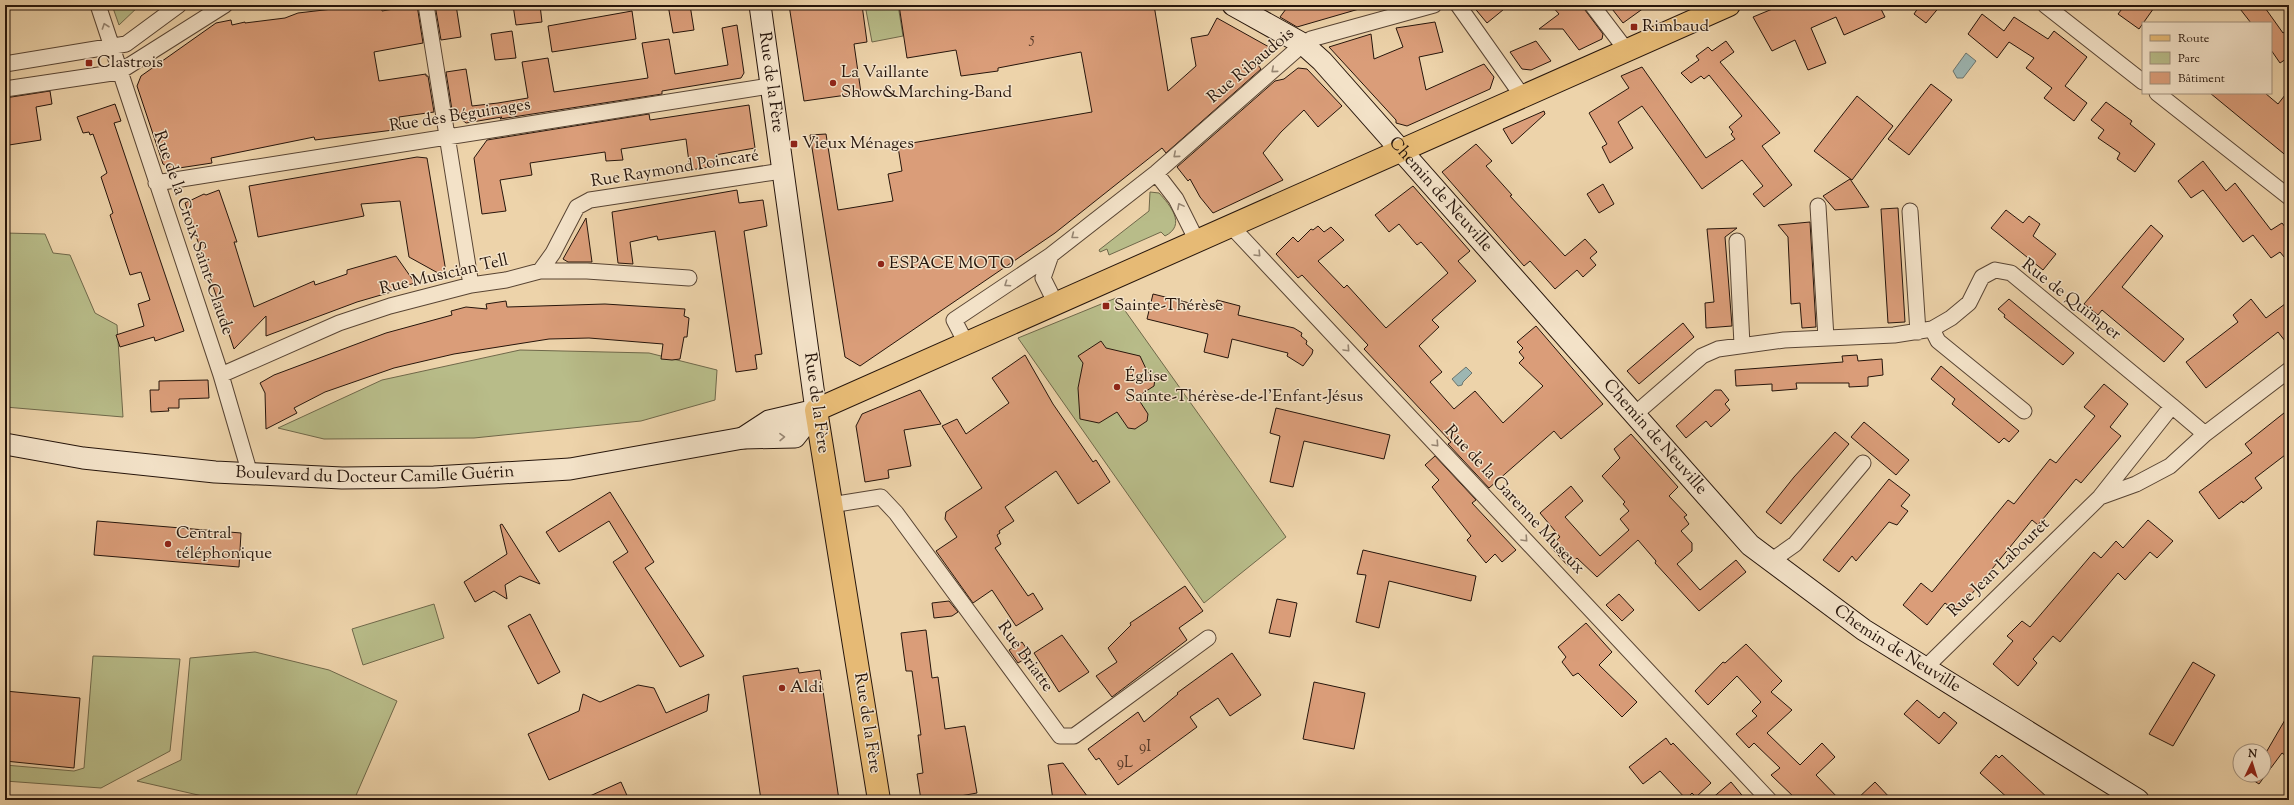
<svg xmlns="http://www.w3.org/2000/svg" width="2294" height="805" viewBox="0 0 2294 805" font-family="'Sorts Mill Goudy',serif">
<style>
.green{fill:#b8bc89;stroke:#6f684a}
.water{fill:#9db6b2;stroke:#6d766f}
.building{fill:#da9d79;stroke:#26150b}
.lines{fill:none;stroke-linecap:round;stroke-linejoin:round}
.street-casing{stroke:#584433;stroke-width:17}
.secondary-casing{stroke:#26150b;stroke-width:23}
.primary-casing{stroke:#26150b;stroke-width:24}
.street{stroke:#f3e2c8;stroke-width:15}
.secondary{stroke:#f3e2c8;stroke-width:21}
.primary{stroke:#e6ba75;stroke-width:22}
.oneway{stroke:#978673}
.poi-dot{fill:#8f2418;stroke:#f3e2c8;stroke-width:1.5}
.labels{text-anchor:middle;dominant-baseline:central;stroke-width:3;stroke-linejoin:round;paint-order:stroke}
.number-label{font-size:15px;fill:#533726}
.poi-label{font-size:17px;fill:#26150b;stroke:#f3e2c8;text-anchor:start}
.street-label{font-size:17px;fill:#26150b;stroke:#f3e2c8}
</style>
<rect width="100%" height="100%" fill="#edd3aa"/>
<filter id="stains"><feTurbulence type="fractalNoise" baseFrequency=".005" numOctaves="4"/><feColorMatrix values="0 0 0 0 .2 0 0 0 0 .09 0 0 0 0 .02 0 0 0 .5 -.17"/></filter>
<radialGradient id="worn" r=".72"><stop offset=".6" stop-color="#630" stop-opacity="0"/><stop offset="1" stop-color="#630" stop-opacity=".3"/></radialGradient>
<path class="green" d="M112,5H140L119,25Z
M865,5H898L903,36L872,42Z
M1150,192L1159,193C1170,205 1187,225 1165,236L1161,232L1109,255L1107,249L1100,252L1099,250L1149,211Z
M5,233L45,234L53,253L70,255L95,313L117,325L123,417L5,407Z
M1116,298L1286,537L1204,603L1018,338Z
M520,350L649,353L717,370L715,400L641,421L474,438L324,439L278,428L382,380Z
M434,604L444,638L363,665L352,629Z
M255,652L329,670L397,701L354,800H220L137,781L181,760L190,658Z
M93,656L180,659L170,751L101,788L5,781V765L74,771L84,768Z"/>
<path class="water" d="M1966,53L1976,61L1963,78H1957L1953,71Z
M1466,367L1472,373L1463,382L1462,385L1458,386L1452,379Z"/>
<path class="building" d="M367,5H381L382,11L417,5L423,43L374,52L379,81L426,74V76H428L434,112L399,117L401,129L315,140L314,137L211,158L212,163L179,168L172,169L163,164L137,86L141,76L216,23L231,20L232,25L245,22V23L285,18L298,13Z
M435,5H456L461,37L441,40Z
M513,5H540L542,22L516,25Z
M668,5H690L694,30L673,33Z
M789,5H862L867,42L854,44L861,93L804,101Z
M899,5H1154L1168,91L1196,66L1191,38L1208,35L1217,18L1269,47L1270,54L1258,65L1261,69L1166,153L1162,148L1055,233L860,366L845,357L810,135L826,134L838,210L893,201L888,174L902,171L897,141L912,143L1092,112L1081,52L998,68V71L961,76L956,50L907,58Z
M1289,5H1359V9L1297,27L1280,17Z
M1472,5H1509L1487,23Z
M1551,5H1583L1585,10L1603,34L1602,39L1579,50L1563,29H1539L1559,14Z
M1609,5H1648L1623,23Z
M1782,5H1879L1885,17L1844,35L1836,17L1811,28L1826,63L1808,70L1795,40L1772,51L1753,17Z
M1920,5H1941L1926,23L1914,14Z
M2125,5H2156L2139,29L2118,14Z
M2237,5H2263L2283,33L2289,29V57L2280,63L2271,50V23H2251Z
M632,11L636,39L552,52L548,26Z
M1982,14L2004,31L2014,17L2048,39L2054,31L2087,57L2065,86L2087,103L2074,121L2044,98L2052,88L2026,68L2034,58L2009,42L1997,58L1968,34Z
M1435,22L1443,52L1419,57L1426,90L1484,64L1494,77L1490,89L1407,126L1396,123V120L1329,47L1371,34L1374,59L1403,47L1396,28Z
M737,25L744,73L741,78L662,91V94L500,119L502,117L466,123L460,118L458,109L452,110L446,72L466,69L472,106L498,103L528,98L522,62L548,58L554,92L648,78L642,43L669,39L675,74L728,65L722,28Z
M512,31L516,58L495,60L491,34Z
M1536,41L1551,61L1531,70L1522,69L1510,52Z
M1726,41L1734,52L1720,62L1780,133L1762,146L1792,185L1764,207L1753,194L1763,186L1742,160L1702,189L1642,106L1618,122L1633,148L1610,163L1602,147L1607,144L1589,113L1629,88L1621,76L1642,67L1706,158L1735,139L1731,134L1733,132L1729,127L1742,116L1709,75L1704,79L1701,76L1691,83L1681,73L1699,60L1696,56L1708,47L1712,51Z
M1298,68L1307,69L1342,106L1318,127L1304,110L1281,132L1263,153L1283,180L1213,213L1200,197L1190,179L1188,181L1177,167L1275,81L1284,79Z
M1931,84L1952,100L1909,155L1888,139Z
M2289,90V158L2210,93H2265L2278,104Z
M50,91L52,104L36,107L41,140L9,145L5,123V98Z
M1857,96L1893,126L1852,180L1814,151Z
M2106,102L2132,121L2130,124L2155,144L2135,172L2117,159L2120,153L2098,138L2104,130L2091,120Z
M115,104L121,121L114,123L184,331L155,341L154,337L120,347L116,335L144,326L138,304L150,300L141,272L130,275L110,215L113,213L101,177L107,173L93,134L90,135L89,132L83,133L77,117Z
M749,105L755,148L715,155L716,166L690,170L686,139L621,149L623,160L606,161L605,152L530,163L532,175L500,180L506,211L482,214L474,158L487,140L649,114L650,120Z
M1544,111L1545,114L1512,144L1503,129Z
M1476,144L1492,161L1486,166L1512,195L1510,196L1565,256L1585,239L1597,252L1590,258L1596,265L1583,277L1577,270L1555,289L1530,261L1524,266L1442,172Z
M417,157L427,158L447,278L409,257L400,201L361,204L364,216L258,237L249,186Z
M2203,161L2226,191L2235,183L2271,230L2282,223L2289,232V263L2280,252L2271,258L2253,235L2243,242L2203,190L2191,198L2178,181Z
M1850,179L1869,207L1835,210L1823,196Z
M1603,184L1614,204L1599,213L1587,194Z
M1413,186L1470,251L1458,261L1476,281L1432,320L1439,327L1419,346L1442,372L1430,382L1454,409L1475,391L1503,423L1543,386L1519,363L1524,358L1519,352L1523,348L1517,342L1536,326L1603,404L1561,439L1554,431L1489,488L1448,444L1451,442L1364,349L1368,345L1302,275L1298,278L1276,254L1293,237L1298,242L1311,229L1313,230L1318,226L1324,232L1331,227L1344,240L1318,261L1344,288L1347,285L1386,328L1448,273L1421,242L1417,245L1399,224L1389,232L1375,215Z
M219,190L237,242H234L254,307L314,281L315,285L347,274V270L396,256L415,283L405,286V288L357,302L266,336V316L234,349L185,203L204,194L206,195Z
M737,190L739,203L763,200L767,226L744,231L762,354L755,355L757,369L736,372L715,231L658,240L657,236L630,242L633,264L618,263L612,212Z
M1898,208L1905,322L1888,323L1881,209Z
M2006,210L2023,223L2029,216L2040,224L2033,236L2056,254L2043,270L1991,228Z
M586,218L592,262H568L563,259Z
M1810,222L1816,327L1802,328L1800,303L1791,304L1788,237L1778,225Z
M2151,225L2163,236L2122,287L2184,339L2164,362L2102,310L2098,315L2084,304Z
M1737,228L1725,237L1732,326L1706,328L1705,303L1714,302L1707,229Z
M1153,294L1214,309L1217,300L1240,306L1238,315L1294,328L1302,333L1301,336L1307,341L1306,344L1313,350L1312,354L1303,366L1287,356L1288,353L1232,339L1228,358L1204,352L1208,334L1147,319Z
M2009,299L2074,353L2063,365L2004,317L2005,315L1998,309Z
M2251,299L2266,318L2289,301V346L2278,332L2206,388L2186,362L2238,322L2233,315Z
M506,301L507,307L605,304L685,309L684,316L689,318L687,337H684L680,359L672,360L661,359L663,344L589,338L549,339L454,354L394,368L325,392L294,408L297,413L266,429L265,393L260,383L274,375L386,333L452,315L451,311L466,307L487,309L486,304Z
M1683,323L1694,337L1639,384L1627,371Z
M1101,341L1106,348L1140,356L1148,373L1152,374L1155,379L1154,386L1137,397L1148,414L1147,421L1135,429L1128,428L1117,412L1099,423L1080,419L1078,388L1083,363L1078,356Z
M1025,355L1053,404L1093,462L1096,460L1110,482L1078,504L1056,471L1005,507L1014,521L999,531L1000,533L997,535L1001,544L995,548L1028,596L1033,593L1043,609L1016,626L992,590L973,603L936,551L957,537L945,519L946,512L982,488L942,426L957,419L966,434L1009,403L992,378Z
M1857,355L1858,361L1882,359L1883,375L1868,377V386L1849,387V383H1796L1797,389L1772,391V384L1736,386L1735,370L1843,362L1842,356Z
M1941,366L2019,431L2009,442L2004,438L1999,443L1952,404L1955,399L1931,379Z
M208,380L209,398L179,399V408H168L169,411L151,412L150,390H159V381Z
M2104,384L2128,404L2110,427L2121,436L2081,483L2076,479L2038,525L2032,520L1957,612L1945,603L1927,625L1903,605L1921,583L1932,592L2008,500L2014,504L2050,459L2056,463L2095,416L2084,407Z
M920,390L941,424L904,430L911,466L888,470L889,478L865,482L856,426L862,414Z
M1715,390H1721L1729,400L1725,404L1730,410L1711,427L1706,421L1686,438L1676,426Z
M1276,408L1390,435L1384,459L1304,441L1293,487L1270,482L1280,436L1270,433Z
M2289,409V452L2255,478L2262,488L2243,503L2242,501L2219,519L2199,492L2252,453L2245,444Z
M1864,422L1909,460L1896,475L1851,437Z
M1835,432L1849,444L1781,524L1766,512L1794,477Z
M1631,434L1678,487L1669,496L1687,515L1684,517L1689,524L1681,531L1692,543V551L1677,564L1700,590L1736,560L1746,572L1699,611L1655,563L1656,561L1638,540L1597,577L1577,558L1568,566L1550,546L1560,537L1540,513L1571,486L1583,501L1565,517L1600,556L1629,530L1620,519L1629,511L1623,504L1625,502L1602,476L1620,458L1614,449Z
M1435,456L1476,500L1472,503L1516,550L1502,562L1495,554L1486,563L1467,540L1471,536L1432,487L1439,480L1425,465Z
M1889,479L1910,495L1901,506L1908,511L1897,525L1889,522L1856,561L1852,556L1839,572L1823,560Z
M610,492L654,562L645,568L704,656L680,667L613,562L628,552L609,521L559,552L546,532Z
M2148,520L2173,541L2157,558L2150,552L2125,580L2118,573L2060,642L2053,636L2033,659L2037,663L2018,686L1993,664L2013,641L2007,636L2022,621L2030,627L2094,552L2101,558L2116,541L2123,548Z
M97,521L241,533L239,567L94,555Z
M502,524L540,584L520,576L505,585L507,599L494,591L475,602L464,582L507,554L500,525Z
M1363,550L1476,576L1471,601L1389,581L1379,628L1356,622L1366,575L1357,574Z
M1185,586L1203,611L1179,628L1187,640L1112,697L1096,676L1117,662L1108,648L1131,625L1130,623Z
M1619,594L1634,610L1622,621L1606,605Z
M1277,599L1297,603L1290,637L1269,633Z
M949,601L958,612L952,616L934,618L932,603Z
M530,614L560,672L538,684L508,626Z
M1586,623L1612,652L1599,665L1637,702L1622,717L1578,673L1573,676L1562,662L1566,657L1558,647Z
M926,630L932,678L938,677L945,729L965,726L977,793L949,798V800H921L917,774L923,773L918,735H921L912,671H906L901,633Z
M1062,635L1089,672L1059,692L1034,653Z
M1022,642L1031,655L1018,663L1009,650Z
M1746,644L1782,681L1771,692L1792,710L1767,733L1800,765L1822,743L1835,757L1816,775L1840,800H1797L1771,775L1780,768L1754,743L1749,748L1736,734L1757,716L1752,711L1761,702L1737,676L1708,705L1695,691L1723,662L1725,663Z
M1232,653L1261,695L1230,716L1218,698L1190,717L1197,727L1118,785L1099,758L1096,760L1088,749L1138,712L1144,722L1178,694L1177,693Z
M2193,662L2215,675L2173,746L2149,734Z
M798,668L799,673L820,670L839,800H761L743,676Z
M1314,682L1365,693L1354,749L1303,739Z
M638,685L654,688L666,713L709,694L707,711L549,780L528,734L579,711L583,694L600,702Z
M5,691L80,698L74,768L5,761Z
M1917,700L1939,718L1944,712L1957,723L1939,744L1904,714Z
M2289,713V758L2282,753L2259,784L2245,775H2264V756Z
M1666,738L1671,745L1673,743L1711,783L1696,797L1692,793L1686,799L1660,771L1643,784L1629,767Z
M1996,755L1999,758L2002,755L2050,800H2010L1980,773Z
M1063,763L1090,800H1053L1048,765Z
M621,782L629,800H581Z
M1731,782L1746,800H1710Z
M1875,782L1892,800H1856Z"/>
<g class="lines">
<defs>
<path id="street" d="M98,5L221,375L250,474
M426,5L471,285
M1458,5L1523,97
M1592,5L1627,51
M2045,5L2143,82
M5,64L126,44L179,5
M5,89L119,72L225,5
M2157,93L2289,197
M1156,173L1176,199L1197,241
M156,183L770,86
M1818,206L1826,338
M1910,211L1918,332
M1231,226L1769,800
M1737,241L1742,345
M540,271L553,253L577,207L590,200L782,171
M1056,304L1043,278L1051,255L1156,173L1303,44L1311,39L1434,5
M1932,329L1938,341L2024,411
M966,343L954,320L1051,255
M221,375L339,323L390,306L471,285L506,280L540,271H587L689,278
M1635,414L1702,356L1718,349L1784,340L1894,335L1932,329L1951,318L1969,303L1982,277L1995,270L2011,273L2172,406
M2100,497L2136,484L2170,466L2205,434
M831,505L881,497L896,513L1060,736H1074L1081,731L1208,638
M1772,564L1778,556L1795,544L1863,463
M1926,667L2100,497L2172,406L2205,434L2289,370"/>
<g id="secondary">
<path id="s1" d="M760,5L816,410"/>
<path id="s2" d="M1233,5L1303,44L1322,61L1750,545L1864,630L2138,800"/>
<path d="M743,438L769,421L816,410"/>
<path id="s3" d="M5,444L83,458L215,472L342,478L434,477L570,469L743,438L795,437L816,410"/>
</g>
<path id="primary" d="M879,800L816,410L1729,5"/>
</defs>
<use href="#street" class="street-casing"/>
<use href="#secondary" class="secondary-casing"/>
<use href="#primary" class="primary-casing"/>
<use href="#street" class="street"/>
<use href="#secondary" class="secondary"/>
<use href="#primary" class="primary"/>
</g>
<defs><path id="oneway-chevron" d="M-2-3.5L2.5 0L-2 3.5" fill="none" stroke-width="1.6" stroke-linecap="round" stroke-linejoin="round"/></defs>
<g class="oneway">
<use href="#oneway-chevron" transform="translate(105 26) rotate(-109)"/>
<use href="#oneway-chevron" transform="translate(1274 70) rotate(139)"/>
<use href="#oneway-chevron" transform="translate(1176 155) rotate(139)"/>
<use href="#oneway-chevron" transform="translate(1180 206) rotate(-118)"/>
<use href="#oneway-chevron" transform="translate(1074 236) rotate(142)"/>
<use href="#oneway-chevron" transform="translate(1258 254) rotate(46)"/>
<use href="#oneway-chevron" transform="translate(1007 284) rotate(146)"/>
<use href="#oneway-chevron" transform="translate(1347 349) rotate(47)"/>
<use href="#oneway-chevron" transform="translate(782 437) rotate(-1)"/>
<use href="#oneway-chevron" transform="translate(1436 444) rotate(47)"/>
<use href="#oneway-chevron" transform="translate(1525 539) rotate(47)"/>
</g>
<g class="poi-dot">
<rect x="1630" y="23" width="8" height="8" rx="2"/>
<rect x="85" y="59" width="8" height="8" rx="2"/>
<circle cx="833" cy="83" r="4"/>
<rect x="790" y="140" width="8" height="8" rx="2"/>
<circle cx="881" cy="264" r="4"/>
<rect x="1102" y="302" width="8" height="8" rx="2"/>
<circle cx="1117" cy="387" r="4"/>
<circle cx="168" cy="544" r="4"/>
<circle cx="782" cy="688" r="4"/>
</g>
<g class="labels">
<g class="number-label">
<text x="1032" y="39">5</text>
<text x="1145" y="747">9I</text>
<text x="1125" y="763">9L</text>
</g>
<g class="poi-label">
<text x="1642" y="27">Rimbaud</text>
<text x="97" y="63">Clastrois</text>
<text x="841" y="73">La Vaillante<tspan x="841" dy="20">Show&amp;Marching-Band</tspan></text>
<text x="802" y="144">Vieux Ménages</text>
<text x="889" y="264">ESPACE MOTO</text>
<text x="1114" y="306">Sainte-Thérèse</text>
<text x="1125" y="377">Église<tspan x="1125" dy="20">Sainte-Thérèse-de-l'Enfant-Jésus</tspan></text>
<text x="176" y="534">Central<tspan x="176" dy="20">téléphonique</tspan></text>
<text x="790" y="688">Aldi</text>
</g>
<g class="street-label">
<text transform="translate(1251 66) rotate(-40)">Rue Ribaudois</text>
<text stroke="none"><textPath href="#s1" startOffset="78">Rue de la Fère</textPath></text>
<text transform="translate(460 116) rotate(-9)">Rue des Béguinages</text>
<text transform="translate(675 169) rotate(-9)">Rue Raymond Poincaré</text>
<text stroke="none"><textPath href="#s2" startOffset="284">Chemin de Neuville</textPath></text>
<text transform="translate(193 233) rotate(71)">Rue de la Croix Saint-Claude</text>
<text transform="translate(444 275) rotate(-13)">Rue Musician Tell</text>
<text transform="translate(2071 300) rotate(38)">Rue de Quimper</text>
<text transform="translate(816 403) rotate(82)">Rue de la Fère</text>
<text stroke="none"><textPath href="#s2" startOffset="608">Chemin de Neuville</textPath></text>
<text stroke="none"><textPath href="#s3" startOffset="372">Boulevard du Docteur Camille Guérin</textPath></text>
<text transform="translate(1514 500) rotate(47)">Rue de la Garenne Museux</text>
<text transform="translate(1999 568) rotate(-44)">Rue Jean Labouret</text>
<text stroke="none"><textPath href="#s2" startOffset="932">Chemin de Neuville</textPath></text>
<text transform="translate(1025 657) rotate(54)">Rue Briatte</text>
<text transform="translate(867 723) rotate(81)">Rue de la Fère</text>
</g>
</g>
<rect width="2294" height="805" fill="none" stroke="#edd3aa" stroke-width="20"/>
<rect x="6" y="6" width="2282" height="793" fill="none" stroke="#26150b" stroke-width="2"/>
<rect x="10" y="10" width="2274" height="785" fill="none" stroke="#26150b"/>
<rect x="2142" y="22" width="130" height="72" fill="#f3e2c8" stroke="#a1907c"/>
<rect x="2150" y="35" width="20" height="6" fill="#e6ba75" stroke="#a1907c"/>
<text x="2178" y="42" font-size="12" fill="#26150b">Route</text>
<rect x="2150" y="52" width="20" height="12" fill="#b8bc89" stroke="#a1907c"/>
<text x="2178" y="62" font-size="12" fill="#26150b">Parc</text>
<rect x="2150" y="72" width="20" height="12" fill="#da9d79" stroke="#a1907c"/>
<text x="2178" y="82" font-size="12" fill="#26150b">Bâtiment</text>
<g transform="translate(2252 763) rotate(4)"><circle r="19" fill="#f3e2c8" stroke="#a1907c"/>
<path d="M0-3L7 15L0 10L-7 15Z" fill="#8f2418"/>
<text y="-6" font-size="11" font-weight="bold" text-anchor="middle" fill="#26150b">N</text>
</g>
<rect width="100%" height="100%" filter="url(#stains)"/>
<rect width="100%" height="100%" fill="url(#worn)"/>
</svg>
